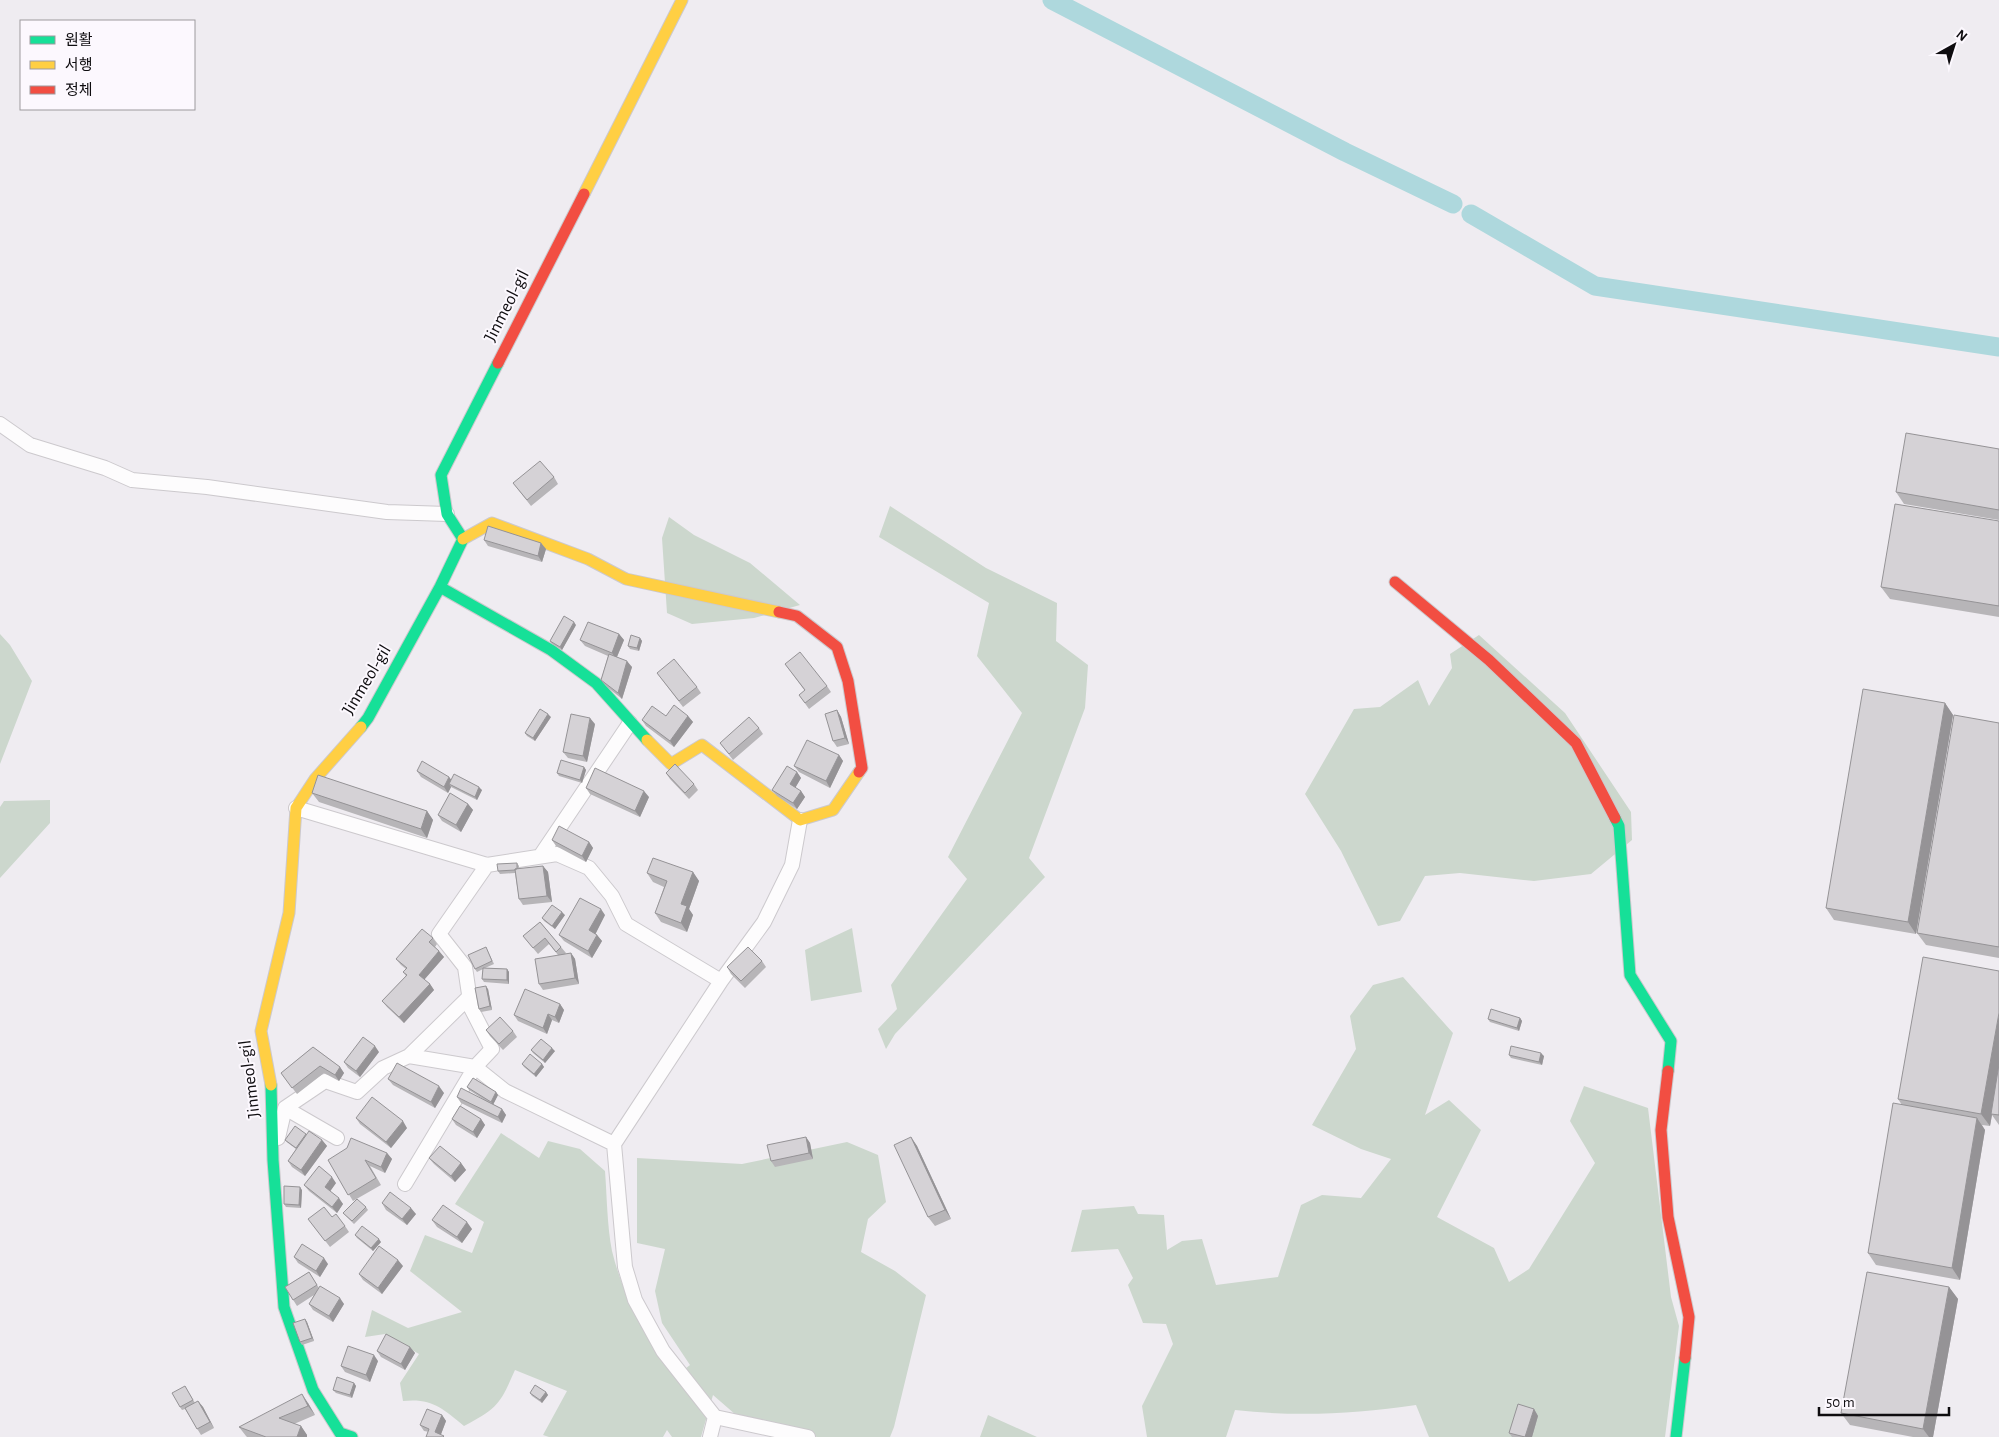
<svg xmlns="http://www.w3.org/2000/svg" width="1999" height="1437" viewBox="0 0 1999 1437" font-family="'Alegreya Sans','Noto Sans KR',sans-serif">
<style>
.green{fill:#ccd7cd}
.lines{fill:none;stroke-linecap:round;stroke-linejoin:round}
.canal{stroke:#aed8dd;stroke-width:19}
.street-casing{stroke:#ccc9cd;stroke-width:16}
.fast-casing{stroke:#ccc9cd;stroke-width:13}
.slow-casing{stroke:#ccc9cd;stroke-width:13}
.jam-casing{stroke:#ccc9cd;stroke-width:13}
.street{stroke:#fdfcfd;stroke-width:14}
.fast{stroke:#16e098;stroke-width:11}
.slow{stroke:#ffcf43;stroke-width:11}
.jam{stroke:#f24e42;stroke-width:11}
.wall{fill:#b7b5b8}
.shaded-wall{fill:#959396}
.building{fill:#d5d2d6;stroke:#959396}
.labels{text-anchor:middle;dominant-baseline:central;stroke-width:4;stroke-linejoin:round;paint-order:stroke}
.street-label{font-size:18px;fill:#0e0c0f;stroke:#fcf8fe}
</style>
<rect width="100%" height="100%" fill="#efecf1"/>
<path class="green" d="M890,506L986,568L1057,603L1056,641L1088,665L1085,708L1029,858L1045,877L895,1034L886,1049L878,1029L897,1009L891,985L967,879L948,857L1022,713L977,656L989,603L879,537Z
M669,517L694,535L750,563L800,605L754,618L692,624L667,613L662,538Z
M0,634L10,645L32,681L0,764Z
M1479,635L1565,713L1631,812L1632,840L1591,874L1534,881L1460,873L1425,876L1400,921L1378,926L1341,851L1305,794L1354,709L1380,707L1418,680L1429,706L1452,668L1450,654Z
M50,800V823L0,878V807L4,801Z
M852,928L862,992L811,1001L805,950Z
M1403,977L1453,1033L1425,1115L1449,1100L1481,1130L1437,1217L1494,1248L1509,1282L1529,1269L1595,1163L1570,1121L1584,1086L1648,1108L1671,1297L1679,1326L1665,1437H1429L1416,1405C1354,1414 1298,1417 1235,1410L1226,1437H1147L1142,1406L1173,1344L1166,1324L1143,1323L1128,1285L1133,1278L1118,1249L1071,1252L1082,1210L1134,1206L1138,1214L1164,1215L1167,1250L1182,1241L1202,1239L1216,1285L1278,1277L1301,1205L1322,1195L1361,1198L1391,1159L1361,1149L1312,1125L1356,1049L1350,1016L1373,985Z
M501,1133L539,1158L548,1141L580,1149L605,1171C607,1197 607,1225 612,1251C624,1299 645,1338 676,1376L690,1365L662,1323L655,1291L665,1249L637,1243V1158L742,1164L847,1142L878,1155L886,1202L868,1219L861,1252L895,1271L926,1295L894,1427L890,1437H817L768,1422L736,1415L713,1395L701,1437H672L667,1430L663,1437H549L543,1435L567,1391L515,1370C500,1404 498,1408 464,1426C442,1408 432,1398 403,1401L400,1383L419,1354L385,1334L365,1337L372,1310L408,1328L462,1312L410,1271L425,1235L472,1253L484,1222L455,1204Z
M988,1415L1037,1437H980Z"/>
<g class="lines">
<path class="canal" d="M1052,0L1345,152L1453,204
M1471,214L1595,286L1999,347"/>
<defs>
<path id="street" d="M0,424L30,445L105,468L132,480L207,487L387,512L447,514
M296,808L487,865L557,854L589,868L612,896L626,924L721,981
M541,855L630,723
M487,865L439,934L465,967L471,1008L492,1049L475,1067L505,1091L614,1144
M409,1056L469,997
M285,1108L325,1081L357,1092L383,1068L409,1056L475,1067L405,1184
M278,1138L285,1108L337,1138
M715,1417L808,1437
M710,1437L715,1417L663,1351L635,1300L625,1267L614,1144L721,981L764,922L792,865L800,820"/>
<path id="fast" d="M440,587L551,650L596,683L647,740
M361,727L368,718L440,587L463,539L447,514L441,475L498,363
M1615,818L1619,826L1630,975L1671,1041L1668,1071
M271,1085L273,1160L284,1307L313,1390L340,1433L352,1437
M1676,1437L1685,1358"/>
<path id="slow" d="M584,194L682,0
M463,539L492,523L588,559L626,579L779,612
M647,740L671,764L702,745L800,820L833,810L859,772
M271,1085L261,1031L289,913L296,808L315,779L361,727"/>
<path id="jam" d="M498,363L584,194
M1395,582L1489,660L1576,743L1615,818
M779,612L797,616L837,647L848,681L862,768L859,772
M1668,1071L1661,1130L1668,1217L1689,1317L1685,1358"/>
</defs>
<use href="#street" class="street-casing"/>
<use href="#fast" class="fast-casing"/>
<use href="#slow" class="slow-casing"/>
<use href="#jam" class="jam-casing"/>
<use href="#street" class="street"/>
<use href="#fast" class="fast"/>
<use href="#slow" class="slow"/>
<use href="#jam" class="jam"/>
</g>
<path class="wall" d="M1999,449V520L1904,504L1896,492Z
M554,477L558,484L531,506L513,483Z
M1999,521V617L1890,599L1881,587Z
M484,540L541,543L546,549L542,562L488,546Z
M576,625L562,650L552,644L550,641Z
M619,634L624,640L617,657L632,667L622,699L606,686L601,680L608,656L585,646L580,640Z
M640,638L642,641L639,651L630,649L628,646Z
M785,664L827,686L831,692L809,709L799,695L805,691Z
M657,673L697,687L701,693L683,707Z
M1945,703L1953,715L1916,934L1834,920L1826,908Z
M837,710L841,717L849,744L837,747L833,741Z
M666,716H688L693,722L674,747L646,726L642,720Z
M551,717L535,741L527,736L525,733Z
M1999,723V958L1926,945L1917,933Z
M595,724L587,762L568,758L563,752Z
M759,728L763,734L733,760L720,743Z
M839,755L843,761L830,788L799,772L794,766Z
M584,767L586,770L582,783L559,776L557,773Z
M417,771L449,777L451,780L482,790L477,800L451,787L448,793L421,777Z
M797,772L801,778L795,788L801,791L805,797L797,809L777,796L772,790Z
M666,773L694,784L698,790L689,799L670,779Z
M586,788L649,797L640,817L590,794Z
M312,793L427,811L433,820L427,838L319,802Z
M468,804L473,810L461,832L442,821L438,815Z
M552,840L589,842L593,848L586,862L556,846Z
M517,863L519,866V869L543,866L548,872L552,902L523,905L519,899L515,873L500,874L498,871Z
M693,872L699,881L689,909L693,915L687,932L661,922L655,913L664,887L653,882L647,873Z
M565,915L555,929L544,921L542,918Z
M605,915L595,934L597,935L602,941L592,958L564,941L559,935Z
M540,922L561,947L566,953L565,954L571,953L575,959L579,984L543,990L539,984L558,955L549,944L538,954L523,936Z
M433,938L437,944L435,947L444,957L424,980L430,984L434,990L404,1023L387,1007L382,1001L406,976L403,972L406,969L401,965L396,959Z
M486,947L494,964L485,968L507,969L509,972V984L484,982L482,979L483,969L477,972L475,969Z
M762,961L766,967L745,988L731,974L727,967Z
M1999,971V1125L1992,1115L1990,1126L1982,1125L1985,1130L1960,1280L1876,1265L1868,1253L1902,1105L1898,1099Z
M488,989L492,1010L481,1012L479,1009Z
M560,1004L564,1010L559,1023L552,1020L547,1034L518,1021L514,1015Z
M1520,1018L1522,1021L1519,1031L1490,1022L1488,1019Z
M486,1030L513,1031L517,1037L503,1050L490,1036Z
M313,1047L340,1067L344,1073L339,1081L324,1073L297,1094L281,1073Z
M531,1050L555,1051L545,1063L533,1053Z
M379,1052L360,1077L348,1068L344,1062Z
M1509,1055L1544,1056L1542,1065L1511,1058Z
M522,1064H542L544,1067L536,1077L524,1067Z
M388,1079L444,1093L435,1108L393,1085Z
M467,1087L496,1092L498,1095L493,1104L502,1109L506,1115L502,1123L461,1103L457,1097L486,1101L469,1090Z
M356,1118L407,1128L391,1148L360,1124Z
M452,1119H481L485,1125L477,1138L456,1125Z
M306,1134L322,1140L327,1146L305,1176L292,1167L288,1161L296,1149L288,1143L285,1140Z
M806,1137L810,1143L813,1159L775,1167L771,1161Z
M911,1137L917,1146L951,1219L935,1226L928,1217Z
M387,1153L392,1159L385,1173L370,1166L381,1185L353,1201L328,1160Z
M429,1158L461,1163L466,1170L455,1182L434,1164Z
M336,1183L330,1191L343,1204L337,1213L309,1191L304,1185Z
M302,1190L301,1208L286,1207L284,1204Z
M382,1203L416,1214L407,1225L386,1210Z
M366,1207L368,1210L354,1224L343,1213Z
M332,1217L345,1226L349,1232L330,1247L308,1219Z
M432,1220L472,1229L462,1243L437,1227Z
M355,1235L381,1242L373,1251L357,1238Z
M294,1257L328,1264L320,1277L298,1263Z
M403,1266L382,1294L363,1280L359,1274Z
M309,1272L319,1288L344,1304L333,1322L313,1310L309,1304L314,1295L297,1306L285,1287Z
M1949,1287L1958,1299L1933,1437H1913L1850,1425L1841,1413Z
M305,1319L307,1322L314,1341L302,1345L300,1342Z
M410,1347L415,1353L405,1370L381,1357L377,1351Z
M378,1361L370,1382L345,1372L341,1366Z
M354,1383L356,1386L352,1398L336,1393L333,1390Z
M185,1386L195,1403L198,1401L203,1407L214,1428L201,1435L185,1409L182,1410L180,1407Z
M546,1392L548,1395L542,1403L532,1396L530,1393Z
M308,1403L315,1415L294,1424L301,1426L307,1435V1437H247L246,1436L239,1427Z
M1534,1409L1538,1416L1532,1437H1512L1509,1433Z
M442,1415L446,1421L441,1434L424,1431L420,1425Z"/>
<path class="shaded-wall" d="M541,543L546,549L542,562L538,556Z
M574,622L576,625L562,650L560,647Z
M619,634L624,640L616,659L612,653Z
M640,638L642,641L639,651L637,648Z
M627,661L632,667L622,699L618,693Z
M1945,703L1953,715L1916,934L1908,922Z
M837,710L841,717L849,744L845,738Z
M548,714L551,717L535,741L533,738Z
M688,716L693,722L674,747L670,741Z
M590,718L595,724L587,762L583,756Z
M839,755L843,761L830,788L826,781Z
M584,767L586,770L582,783L580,780Z
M797,772L801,778L794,790L790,784Z
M449,777L454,783L449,784L451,787L448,793L444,787Z
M479,787L482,790L477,800L475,797Z
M644,791L649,797L640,817L635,811Z
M801,791L805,797L797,809L793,803Z
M468,804L473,810L461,832L456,825Z
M427,811L433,820L427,838L421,829Z
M589,842L593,848L586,862L582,856Z
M543,866L548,872L552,902L547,896Z
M693,872L699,881L689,909L693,915L687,932L681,923V904Z
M601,909L605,915L594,937L589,930Z
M562,912L565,915L555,929L552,926Z
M597,935L602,941L592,958L588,951Z
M439,951L444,957L423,981L419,975Z
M571,953L575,959L579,984L575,978Z
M507,969L509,972V984L507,980Z
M430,984L434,990L404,1023L399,1017Z
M486,986L488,989L492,1010L490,1006Z
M560,1004L564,1010L559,1023L555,1017Z
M1999,1013V1074L1990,1126L1981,1114Z
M548,1014L552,1020L547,1034L543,1028Z
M1520,1018L1522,1021L1519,1031L1517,1028Z
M375,1046L379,1052L360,1077L356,1071Z
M552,1048L555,1051L545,1063L543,1060Z
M1541,1053L1544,1056L1542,1065L1539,1062Z
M542,1064L544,1067L536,1077L534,1074Z
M340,1067L344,1073L339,1081L335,1075Z
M439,1086L444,1093L435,1108L431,1102Z
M496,1092L498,1095L493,1105L491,1102Z
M502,1109L506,1115L502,1123L498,1117Z
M1977,1118L1985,1130L1960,1280L1952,1268Z
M481,1119L485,1125L477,1138L473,1132Z
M403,1121L407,1128L391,1148L386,1142Z
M806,1137L810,1143L813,1159L809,1153Z
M911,1137L917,1146L951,1219L945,1210Z
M322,1140L327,1146L305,1176L301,1170Z
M387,1153L392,1159L385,1173L381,1167Z
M461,1163L466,1170L455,1182L451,1176Z
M332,1177L336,1183L329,1193L325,1187Z
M300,1187L302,1190L301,1208L299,1205Z
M339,1198L343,1204L337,1213L332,1207Z
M411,1208L416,1214L407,1225L402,1219Z
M467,1222L472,1229L462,1243L457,1237Z
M379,1239L381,1242L373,1251L371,1248Z
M324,1258L328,1264L320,1277L316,1271Z
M398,1260L403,1266L382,1294L378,1288Z
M1949,1287L1958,1299L1933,1437H1929L1923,1429Z
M340,1298L344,1304L333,1322L329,1316Z
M305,1319L307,1322L314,1341L312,1338Z
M410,1347L415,1353L405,1370L401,1364Z
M374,1355L378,1361L370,1382L366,1375Z
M354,1383L356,1386L352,1398L350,1395Z
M546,1392L548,1395L542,1403L540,1400Z
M302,1394L308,1403L315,1415L308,1406Z
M198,1401L203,1407L214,1428L210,1422Z
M1534,1409L1538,1416L1532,1437H1525Z
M442,1415L446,1421L440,1437L435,1432Z
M301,1426L307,1435V1437H297Z"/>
<path class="building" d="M1906,433L1999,449V510L1896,492Z
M540,461L554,477L527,500L513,483Z
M1895,504L1999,521V606L1881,587Z
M488,526L541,543L538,556L484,540Z
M564,616L574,622L560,647L550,641Z
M588,622L619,634L612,653L580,640Z
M631,635L640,638L637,648L628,646Z
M800,652L827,686L805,703L799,695L805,690L785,664Z
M609,654L627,661L618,693L601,680Z
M674,659L697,687L679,701L657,673Z
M1863,689L1945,703L1908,922L1826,908Z
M674,705L688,716L670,741L642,720L652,706L666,716Z
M540,709L548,714L533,738L525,733Z
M837,710L845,738L833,741L825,714Z
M571,714L590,718L583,756L563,752Z
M1954,715L1999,723V947L1917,933Z
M749,717L759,728L729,754L720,743Z
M807,740L839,755L826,781L794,766Z
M561,760L584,767L580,780L557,773Z
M422,761L449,777L444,787L417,771Z
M675,764L694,784L685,793L666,773Z
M787,766L797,772L790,784L801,791L793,803L772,790Z
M595,768L644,791L635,811L586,788Z
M454,774L479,787L475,797L449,784Z
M318,775L427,811L421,829L312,793Z
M450,793L468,804L456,825L438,815Z
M559,826L589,842L582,856L552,840Z
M653,858L693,872L681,904L687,906L681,923L655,913L667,881L647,873Z
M517,863V869H515V870L498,871L497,864Z
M543,866L547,896L519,899L515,869Z
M580,898L601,909L589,930L597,935L588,951L559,935Z
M552,905L562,912L552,926L542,918Z
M540,922L561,947L556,952L545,938L533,948L523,936Z
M422,929L433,938L429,942L439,951L419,975L430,984L399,1017L382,1001L407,975L403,972L407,968L396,959Z
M486,947L492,961L475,969L468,955Z
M748,947L762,961L741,981L727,967Z
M571,953L575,978L539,984L535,959Z
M1923,957L1999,971V1013L1981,1114L1898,1099Z
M483,968L507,969V980L482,979Z
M486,986L490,1006L479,1009L475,988Z
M525,989L560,1004L555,1017L548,1014L543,1028L514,1015Z
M1491,1009L1520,1018L1517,1028L1488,1019Z
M500,1017L513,1031L499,1044L486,1030Z
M363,1037L375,1046L356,1071L344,1062Z
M541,1039L552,1048L543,1060L531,1050Z
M1511,1046L1541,1053L1539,1062L1509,1055Z
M313,1047L340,1067L335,1075L320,1066L292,1088L281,1073Z
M530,1054L542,1064L534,1074L522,1064Z
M397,1063L439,1086L431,1102L388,1079Z
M1999,1064V1115L1991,1114Z
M473,1078L496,1092L491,1102L467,1087Z
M461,1088L502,1109L498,1117L457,1097Z
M372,1097L403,1121L386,1142L356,1118Z
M1893,1103L1977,1118L1952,1268L1868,1253Z
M460,1106L481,1119L473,1132L452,1119Z
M295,1126L306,1134L296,1148L285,1140Z
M309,1131L322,1140L301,1170L288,1161Z
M806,1137L809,1153L771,1161L767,1145Z
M911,1137L945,1210L928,1217L894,1145Z
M351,1138L387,1153L381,1167L365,1160L376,1178L348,1195L328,1160L347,1148Z
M440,1146L461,1163L451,1176L429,1158Z
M319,1166L332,1177L325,1187L339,1198L332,1207L304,1185Z
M284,1186L300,1187L299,1205L284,1204Z
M390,1192L411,1208L402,1219L382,1203Z
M357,1199L366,1207L352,1221L343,1213Z
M443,1205L467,1222L457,1237L432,1220Z
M324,1207L332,1217L336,1214L345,1226L325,1241L308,1219Z
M362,1226L379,1239L371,1248L355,1235Z
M302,1244L324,1258L316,1271L294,1257Z
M379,1246L398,1260L378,1288L359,1274Z
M309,1272L317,1285L293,1300L285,1287Z
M1867,1272L1949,1287L1923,1429L1841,1413Z
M320,1286L340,1298L329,1316L309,1304Z
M305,1319L312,1338L300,1342L293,1323Z
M386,1334L410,1347L401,1364L377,1351Z
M348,1346L374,1355L366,1375L341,1366Z
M337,1377L354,1383L350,1395L333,1390Z
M535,1385L546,1392L540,1400L530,1393Z
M185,1386L193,1400L180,1407L172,1393Z
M302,1394L308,1406L279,1418L301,1426L297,1437H266L239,1427Z
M198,1401L210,1422L197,1429L185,1408Z
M1518,1404L1534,1409L1525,1437L1509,1433Z
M427,1409L442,1415L435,1432L444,1436L443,1437H426L429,1429L420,1425Z"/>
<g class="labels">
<g class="street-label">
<text transform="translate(507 306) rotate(-63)">Jinmeol-gil</text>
<text transform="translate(367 680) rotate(-59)">Jinmeol-gil</text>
<text transform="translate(250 1079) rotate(-97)">Jinmeol-gil</text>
</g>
</g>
<rect x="20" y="20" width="175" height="90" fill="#fcf8fe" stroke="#9d9a9e"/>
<rect x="30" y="36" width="25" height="8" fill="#16e098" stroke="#9d9a9e"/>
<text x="65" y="45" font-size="15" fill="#0e0c0f">원활</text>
<rect x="30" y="61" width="25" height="8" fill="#ffcf43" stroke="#9d9a9e"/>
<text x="65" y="70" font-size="15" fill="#0e0c0f">서행</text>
<rect x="30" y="86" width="25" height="8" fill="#f24e42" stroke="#9d9a9e"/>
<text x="65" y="95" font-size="15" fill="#0e0c0f">정체</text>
<g transform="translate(1954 45) rotate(39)" stroke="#fcf8fe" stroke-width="4" paint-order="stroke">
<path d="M0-4L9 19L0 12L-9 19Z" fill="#0e0c0f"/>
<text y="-8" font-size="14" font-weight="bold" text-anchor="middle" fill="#0e0c0f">N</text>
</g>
<path d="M1819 1407v8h130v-8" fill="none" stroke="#0e0c0f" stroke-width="2.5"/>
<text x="1826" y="1407" font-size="15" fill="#0e0c0f" stroke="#fcf8fe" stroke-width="4" paint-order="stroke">50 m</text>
</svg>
